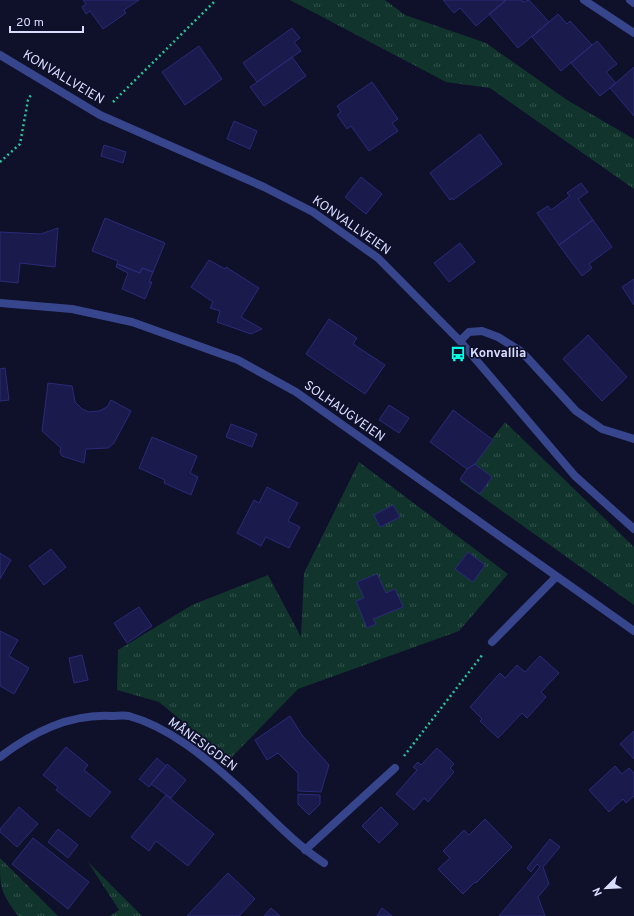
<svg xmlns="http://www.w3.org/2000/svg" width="634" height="916" viewBox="0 0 634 916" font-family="Overpass,sans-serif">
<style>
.grass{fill:url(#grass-tufts)}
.building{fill:#1a1a4d;stroke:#2a2b7a}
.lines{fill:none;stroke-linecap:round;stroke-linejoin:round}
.path{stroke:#28c39a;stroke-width:2.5;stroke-dasharray:2 3;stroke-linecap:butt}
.service{stroke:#37458c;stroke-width:8}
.minor{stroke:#37458c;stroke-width:8}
.labels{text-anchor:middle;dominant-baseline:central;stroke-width:3.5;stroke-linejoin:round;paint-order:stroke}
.street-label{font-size:13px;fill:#d8dcff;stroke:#0f102a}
.poi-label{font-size:13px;font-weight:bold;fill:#d8dcff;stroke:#0f102a;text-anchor:start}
</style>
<defs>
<pattern id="grass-tufts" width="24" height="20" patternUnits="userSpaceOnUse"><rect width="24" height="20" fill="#11352c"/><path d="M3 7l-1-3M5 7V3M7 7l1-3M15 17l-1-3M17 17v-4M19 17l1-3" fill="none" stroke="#33524c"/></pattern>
</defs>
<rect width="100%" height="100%" fill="#0f102a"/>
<path class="grass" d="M290,0H385L405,15L486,43L567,100L634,139V189L490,88L446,82Z
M505,422L634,547V605L460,481Z
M359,462L508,574L459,631L298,689L229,760L159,702L117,690L118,650L192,605L268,575L301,637L304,573Z
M0,858L58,916H18C0,891 0,888 0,858Z
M88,862L142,916H110L119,910Z"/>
<path class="building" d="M83,0H139L124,10L126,13L103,29L90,11L86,14L82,7L86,4Z
M443,0H504L505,1L476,26L460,8L454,13Z
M522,0L523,2L529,0L549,22L518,48L489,14L506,0Z
M558,14L567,24L570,21L592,45L561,71L532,37Z
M292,28L300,38L294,42L301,51L257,82L243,63Z
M597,41L617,64L606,72L616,83L600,96L571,63Z
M199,46L222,79L185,105L162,72Z
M292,57L306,76L264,106L250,87Z
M634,67V116L610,88Z
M372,82L398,119L392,123L398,131L369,151L351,126L347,129L337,115L341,112L337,106Z
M234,121L257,131L250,149L227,139Z
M480,134L502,164L453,200L452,198L450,200L430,173Z
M104,145L126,152L123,163L101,156Z
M361,177L382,194L366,214L345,197Z
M581,183L588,192L578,199L593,220L559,245L537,213L548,206L551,210L570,196L567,193Z
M105,218L165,243L153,272L142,268L140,273L117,264L118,261L92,251Z
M593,220L612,247L589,264L592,268L582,276L559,245Z
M58,228L55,267L20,263L18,283L0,281V232L41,234Z
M460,243L475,262L449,282L434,263Z
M209,260L225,269L226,267L259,288L241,317L262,329L251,334L217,322L220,311L210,308L213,302L191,287Z
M117,264L140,273L142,268L153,272L149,282H152L145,299L122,289L128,273L116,267Z
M634,279V305L622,287Z
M329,319L357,338L353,344L385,365L365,394L306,354Z
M588,335L627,377L602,401L563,359Z
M5,368L9,400L0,401V369Z
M48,383L72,386L75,402L82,409L89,412L99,411L107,407L111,400L131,411L114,443L108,448L86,449L84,463L62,456L60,452L61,448L42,431Z
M389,405L409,418L399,433L379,420Z
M453,410L493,440L475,464L467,469L430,442Z
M231,424L257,434L252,447L226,437Z
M152,437L197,456L190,473L198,477L191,495L164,483L165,480L139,468Z
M475,464L492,477L480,494L460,479L467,469Z
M267,487L298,503L288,521L300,527L289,548L266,537L261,546L237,533L254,500L259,503Z
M393,505L400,517L380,527L374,515Z
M51,549L66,567L44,585L29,566Z
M468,552L485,565L473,582L455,569Z
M0,553L11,560L0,579Z
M377,574L386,593L395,589L403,607L373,619L376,624L367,628L356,601L364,598L357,582Z
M139,607L152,626L127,643L114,623Z
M0,631L18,640L9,656L29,668L14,694L0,686Z
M82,655L88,680L74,683L69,658Z
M540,656L559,673L541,692L546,697L527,718L522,713L498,738L480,721L482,719L470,707L500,673L505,678L517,665L525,672Z
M290,716L302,735L329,765L321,792L298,791V773L278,753L267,760L255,740Z
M634,731V759L620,744Z
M66,747L88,765L84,770L111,792L90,817L56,790L58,787L43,775Z
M437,748L454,764L450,768L454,772L428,802L424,798L414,810L396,794L417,770L413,767L418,762L421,765Z
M157,758L166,766L149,787L139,779Z
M167,764L186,780L171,798L151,784Z
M615,766L622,774L629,768L634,773V796L626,803L623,799L609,812L589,790Z
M298,794L320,795V804L309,815L298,804Z
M166,795L214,834L188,866L156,841L149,851L131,837Z
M19,807L38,824L17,847L0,832V829Z
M381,807L398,824L379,843L362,826Z
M485,819L512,847L476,883L475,882L463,894L438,869L450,858L443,851L464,830L469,835Z
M58,829L78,845L68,858L48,842Z
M33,838L89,882L68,909L12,864Z
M550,839L560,847L543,867L549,884L538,897L545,916H499L540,867L537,864L531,872L527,868Z
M228,873L255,899L239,916H187Z
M271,908L280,916H264Z
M382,908L392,916H377Z"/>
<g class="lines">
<path class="path" d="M113,102L216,0
M0,162L20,144L28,100L32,93
M404,756L483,654"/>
<path class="service" d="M584,0L634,33
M492,642L556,577
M305,850L395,768"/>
<path class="minor" d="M630,0L634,3
M0,55L100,115L264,187L313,212L378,258L460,341L575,476L634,529
M0,303L72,309L132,322L238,360L296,392L634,631
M460,341L469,332L482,331L498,337L522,352L576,411L602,429L634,439
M0,757C33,732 69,714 111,716C117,716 124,715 129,716C169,727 206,758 236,785C265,811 291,841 324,863"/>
</g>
<defs>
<symbol id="bus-bare" viewBox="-9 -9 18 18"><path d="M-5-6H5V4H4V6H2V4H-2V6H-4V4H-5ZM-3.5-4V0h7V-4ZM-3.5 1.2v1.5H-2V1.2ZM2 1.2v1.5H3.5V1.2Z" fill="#04ffe5" stroke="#0f102a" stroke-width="2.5" paint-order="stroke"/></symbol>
</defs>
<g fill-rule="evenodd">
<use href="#bus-bare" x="447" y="343" width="22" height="22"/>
</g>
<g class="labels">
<g class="street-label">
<text transform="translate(63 78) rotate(31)">KONVALLVEIEN</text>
<text transform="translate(351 226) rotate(35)">KONVALLVEIEN</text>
<text transform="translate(344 412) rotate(35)">SOLHAUGVEIEN</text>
<text transform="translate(202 745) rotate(36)">MÅNESIGDEN</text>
</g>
<g class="poi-label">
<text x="470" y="354">Konvallia</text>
</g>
</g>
<g transform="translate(606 888) rotate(246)" stroke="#0f102a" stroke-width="3" paint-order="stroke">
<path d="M0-3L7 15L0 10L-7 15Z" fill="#d8dcff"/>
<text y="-6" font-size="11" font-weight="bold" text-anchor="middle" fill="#d8dcff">N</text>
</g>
<path d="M10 26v6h73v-6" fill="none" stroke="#d8dcff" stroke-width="2"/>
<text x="16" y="26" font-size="12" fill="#d8dcff" stroke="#0f102a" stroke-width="3" paint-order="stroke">20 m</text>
</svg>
